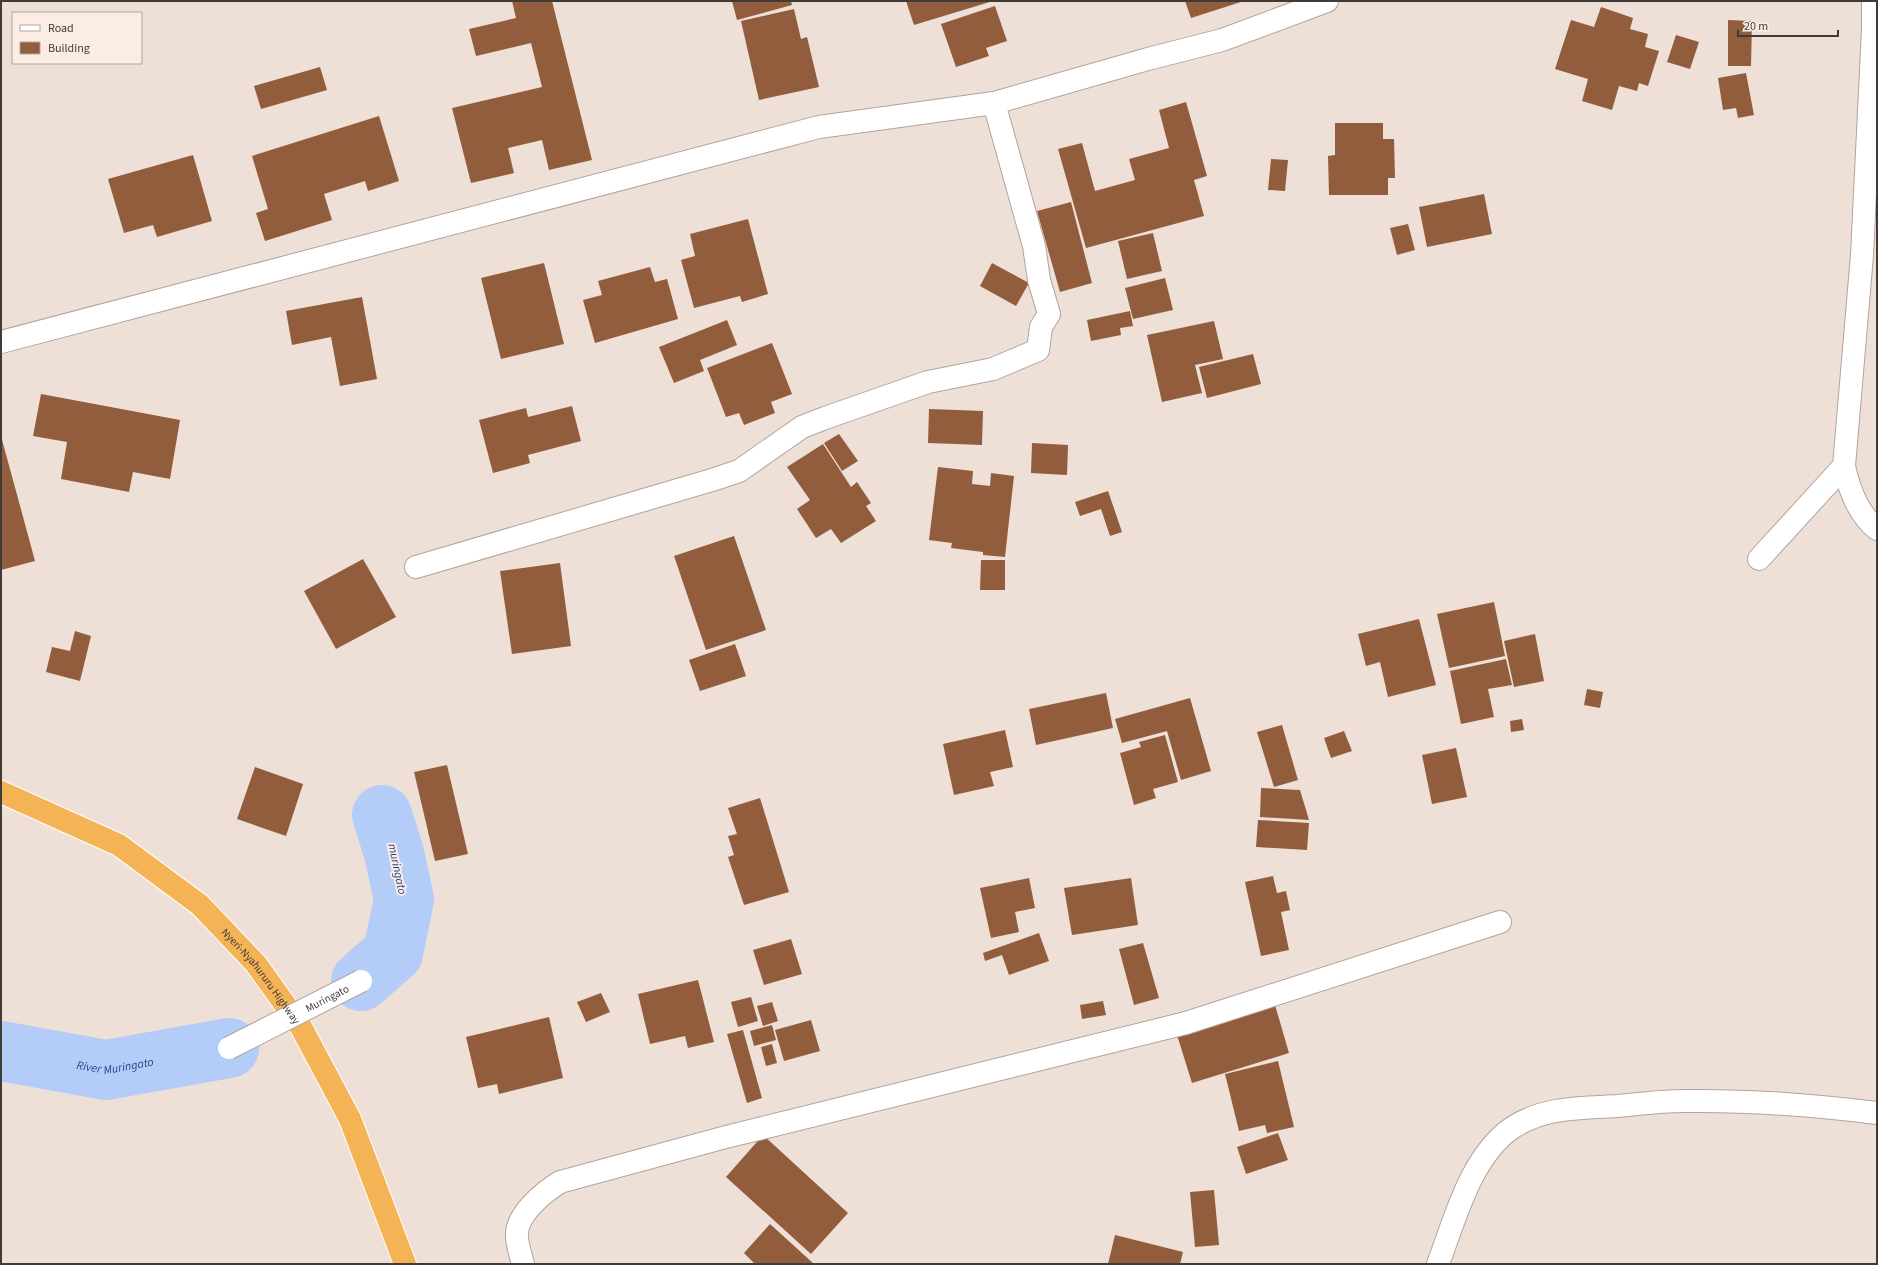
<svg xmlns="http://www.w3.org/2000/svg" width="1878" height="1265" viewBox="0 0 1878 1265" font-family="'Source Sans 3',sans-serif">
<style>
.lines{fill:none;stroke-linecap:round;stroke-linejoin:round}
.river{stroke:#b4ccf8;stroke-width:60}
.building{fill:#925d3c}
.street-casing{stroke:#b2a49c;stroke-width:24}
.highway-casing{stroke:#fff;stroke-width:24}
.street{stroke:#fff;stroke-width:22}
.highway{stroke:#f4b355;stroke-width:22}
.street-bridge-casing{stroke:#b2a49c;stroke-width:24;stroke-linecap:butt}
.street-bridge{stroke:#fff;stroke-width:22}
.labels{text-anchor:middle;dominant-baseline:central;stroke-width:4;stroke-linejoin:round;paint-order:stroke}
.street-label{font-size:11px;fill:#403b37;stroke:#fbede4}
.water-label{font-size:12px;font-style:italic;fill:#284889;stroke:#fbede4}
</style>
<rect width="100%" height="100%" fill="#eedfd7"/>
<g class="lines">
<g class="river">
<path d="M361,981L393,953L404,899L394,853L382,815"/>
<path id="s1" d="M1,1051L106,1070L229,1048"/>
</g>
</g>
<path class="building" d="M512,1H552L592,160L549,170L542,140L508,148L514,173L471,183L452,108L542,87L531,43L476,56L469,29L516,18Z
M732,1H791L792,5L737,20Z
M906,1H993L914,25Z
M1185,1H1244L1191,18Z
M995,6L1007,41L986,48L989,56L956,67L941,24Z
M1601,7L1633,18L1630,29L1648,34L1645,47L1659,51L1648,86L1639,83L1637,91L1619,86L1612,110L1582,101L1588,79L1555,69L1571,20L1594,27Z
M794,9L801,39L807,37L819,87L759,100L741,21Z
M1728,20L1752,21L1751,66H1728Z
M1676,35L1699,42L1690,69L1667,62Z
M320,67L327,90L261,109L254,86Z
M1746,73L1754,115L1738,118L1736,108L1723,110L1718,78Z
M1186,102L1207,176L1194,180L1204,216L1086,248L1058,149L1082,143L1095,191L1135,180L1129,159L1169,148L1159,110Z
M379,116L399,181L368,191L365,181L324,194L332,220L265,241L256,213L268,209L252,156Z
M1335,123H1383V139H1394L1395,178H1388V195H1329L1328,156L1335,155Z
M193,155L212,221L157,237L153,225L124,233L108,179Z
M1271,159L1288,160L1285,191L1268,190Z
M1484,194L1492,234L1427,247L1419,207Z
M1071,202L1092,283L1060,292L1037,211Z
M748,219L768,294L742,302L740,296L694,308L681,260L695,256L690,234Z
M1408,224L1415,250L1397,255L1390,228Z
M1153,233L1162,271L1127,279L1118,241Z
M544,263L564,344L501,359L481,278Z
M992,263L1029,283L1016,306L980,286Z
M650,267L655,282L667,279L678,319L595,343L583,300L602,295L598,281Z
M1165,278L1173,310L1133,319L1125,288Z
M362,297L377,379L340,386L331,337L292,345L286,311Z
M1130,311L1133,326L1120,328L1121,335L1091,341L1087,320Z
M727,320L737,345L700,360L704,371L674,383L659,347Z
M1214,321L1223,359L1195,365L1202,393L1162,402L1147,335Z
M772,343L792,394L771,402L775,413L744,425L739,413L726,417L707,368Z
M1253,354L1261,384L1207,398L1199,367Z
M41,394L180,420L170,479L133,472L129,492L61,479L67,442L33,436Z
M572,406L581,441L528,455L530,463L493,473L479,420L526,408L528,417Z
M929,409L983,411L982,445L928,443Z
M839,434L858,461L842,471L824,443Z
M1,436L35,561L1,570Z
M1032,443L1068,445L1067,475L1031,473Z
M823,444L851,487L857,482L871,503L866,506L876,521L841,543L831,529L816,538L797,509L810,500L787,467Z
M938,467L973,471L972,484L990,486L991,473L1014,476L1005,557L983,555V552L951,548L952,543L929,540Z
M1108,491L1122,532L1110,536L1101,509L1080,516L1075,502Z
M734,536L766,630L706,650L674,556Z
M363,559L396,617L336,649L304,591Z
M981,560H1005V590H980Z
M560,563L571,646L512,654L500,571Z
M1494,602L1505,656L1449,668L1437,614Z
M1419,619L1436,685L1388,697L1380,662L1366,666L1358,634Z
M75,631L91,636L80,681L46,672L52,647L70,651Z
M1535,634L1544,681L1514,687L1504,641Z
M735,644L746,676L700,691L689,660Z
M1506,659L1512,685L1488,689L1494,717L1461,724L1450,671Z
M1587,689L1603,692L1600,708L1584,705Z
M1106,693L1113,728L1036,745L1029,709Z
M1190,698L1211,771L1181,780L1167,731L1122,743L1115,719Z
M1522,719L1524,730L1511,732L1510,721Z
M1282,725L1298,780L1274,787L1257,732Z
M1005,730L1013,767L990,772L994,786L954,795L943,744Z
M1344,731L1352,751L1331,758L1324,738Z
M1165,735L1178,782L1153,789L1156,798L1134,805L1120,753L1141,747L1139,742Z
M1456,748L1467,797L1432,804L1422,755Z
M447,765L468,854L435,861L414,772Z
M255,767L303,784L286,836L237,819Z
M1261,788L1300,790L1309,820L1260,817Z
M760,798L789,892L744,905L728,857L734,855L728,836L737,834L728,808Z
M1258,820L1309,823L1307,850L1256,847Z
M1273,876L1277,893L1286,891L1290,910L1281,912L1289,950L1261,956L1245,882Z
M1029,878L1035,908L1015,912L1019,932L991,938L980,888Z
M1131,878L1138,925L1072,935L1064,888Z
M1039,933L1049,961L1009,975L1002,955L985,961L983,953Z
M791,939L802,974L764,985L753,950Z
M1143,943L1159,998L1134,1005L1119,949Z
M698,980L714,1042L688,1048L685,1036L650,1044L638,994Z
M601,993L610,1012L586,1022L577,1002Z
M751,997L758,1021L738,1027L731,1002Z
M1103,1001L1106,1015L1082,1019L1080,1005Z
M772,1002L778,1021L763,1026L757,1006Z
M1275,1005L1289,1053L1192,1083L1177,1035Z
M549,1017L563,1078L499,1094L497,1084L478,1088L466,1037Z
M811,1020L820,1051L784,1061L775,1030Z
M772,1025L776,1040L754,1046L750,1031Z
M743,1030L762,1098L747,1103L727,1034Z
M772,1044L777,1063L766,1066L761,1047Z
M1278,1061L1294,1127L1267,1133L1265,1125L1239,1131L1225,1074Z
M1278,1133L1288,1160L1246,1174L1237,1147Z
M763,1135L848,1213L811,1254L726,1177Z
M1214,1190L1219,1245L1195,1247L1190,1192Z
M770,1224L814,1264H755L744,1253Z
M1115,1235L1183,1252L1180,1264H1108Z"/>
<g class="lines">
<defs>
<path id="street" d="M1873,1V29L1862,255L1844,466C1849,489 1858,514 1877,529
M1,342L819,127L994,103L1148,59L1222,40L1327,1
M1759,559L1844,466
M416,567L712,480L739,471L802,427L825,418L928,382L993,369L1038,350L1041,327L1049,314L1039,280L1034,246L994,103
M523,1264C521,1255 516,1243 517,1233C518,1213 544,1192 560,1182L726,1137L1186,1023L1500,922
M1438,1264C1455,1219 1471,1156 1512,1128C1543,1107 1581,1108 1617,1106C1639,1104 1662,1101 1684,1101C1748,1100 1813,1105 1877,1113"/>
<g id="highway">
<path id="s2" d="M1,792L119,845L200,905L256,964L301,1027L350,1119L405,1264"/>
</g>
</defs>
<use href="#street" class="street-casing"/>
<use href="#highway" class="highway-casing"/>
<use href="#street" class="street"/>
<use href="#highway" class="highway"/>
<defs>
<g id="street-bridge">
<path id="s3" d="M229,1048L361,981"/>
</g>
</defs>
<use href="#street-bridge" class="street-bridge-casing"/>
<use href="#street-bridge" class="street-bridge"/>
</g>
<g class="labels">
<g class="street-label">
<text stroke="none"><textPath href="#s2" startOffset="324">Nyeri-Nyahururu Highway</textPath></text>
<text stroke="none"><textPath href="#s3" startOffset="110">Muringato</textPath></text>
</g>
<g class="water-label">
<text transform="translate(397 869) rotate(78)">muringato</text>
<text stroke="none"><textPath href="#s1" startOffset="116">River Muringato</textPath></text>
</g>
</g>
<rect width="1878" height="1265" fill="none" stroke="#403b37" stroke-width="4"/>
<rect x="12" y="12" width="130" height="52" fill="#fbede4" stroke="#b0a69f"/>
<rect x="20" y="25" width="20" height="6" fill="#ffffff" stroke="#b0a69f"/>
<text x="48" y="32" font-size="12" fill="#403b37">Road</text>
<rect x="20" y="42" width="20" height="12" fill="#925d3c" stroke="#b0a69f"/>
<text x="48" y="52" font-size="12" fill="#403b37">Building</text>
<path d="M1738 30v6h100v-6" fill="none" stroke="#403b37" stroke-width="2"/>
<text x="1744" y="30" font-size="12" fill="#403b37" stroke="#fbede4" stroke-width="3" paint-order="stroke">20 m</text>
</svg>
